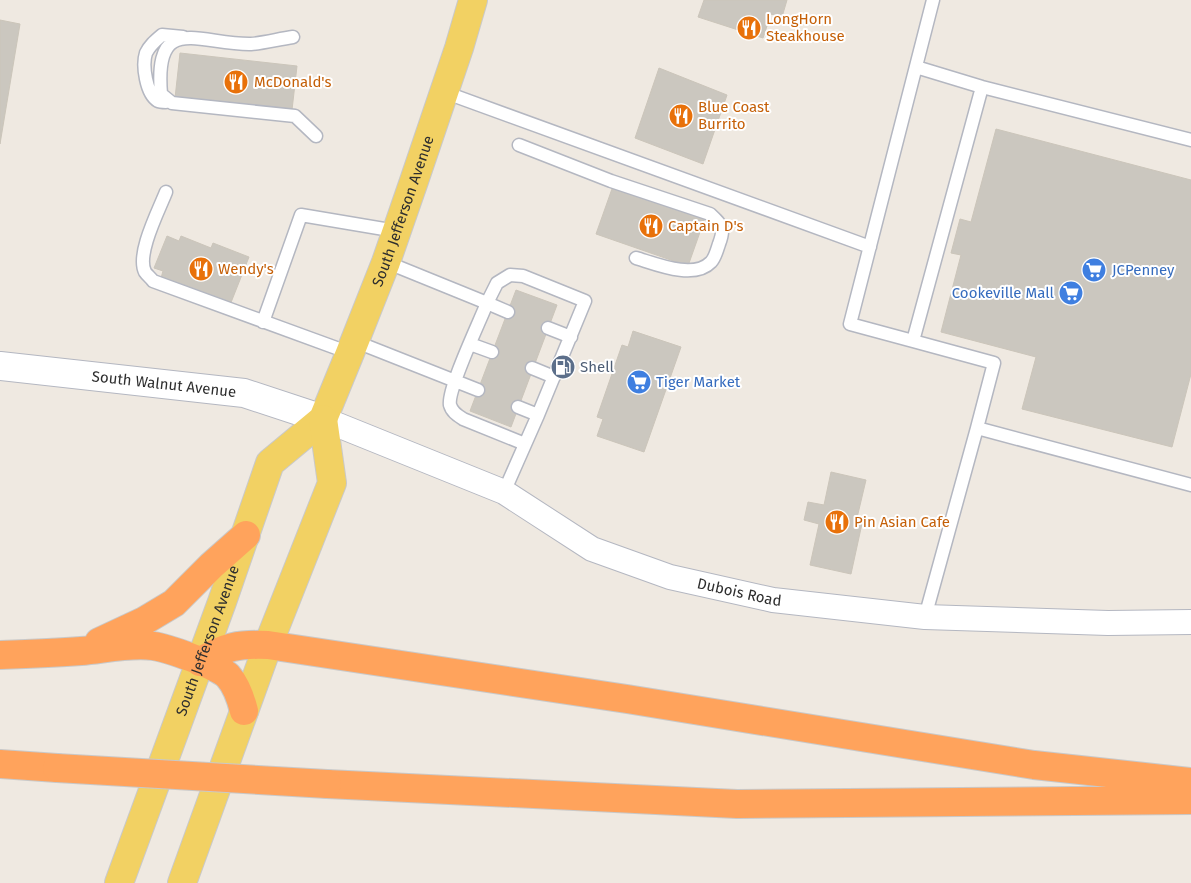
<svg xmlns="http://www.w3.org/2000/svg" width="1191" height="883" viewBox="0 0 1191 883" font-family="'Fira Sans',sans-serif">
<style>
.building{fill:#cbc7bf;stroke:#cbc5ba}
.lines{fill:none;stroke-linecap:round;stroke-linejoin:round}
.lane-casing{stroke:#b4b7c1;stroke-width:15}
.street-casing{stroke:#b4b7c1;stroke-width:26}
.secondary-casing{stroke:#b4b7c1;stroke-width:30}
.primary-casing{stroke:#c9c9c9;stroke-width:30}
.highway-casing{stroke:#c9c9c9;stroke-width:30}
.lane{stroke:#fff;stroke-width:12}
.street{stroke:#fff;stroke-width:24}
.secondary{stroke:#fff;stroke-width:28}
.primary{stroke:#f2d163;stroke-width:28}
.highway{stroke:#ffa35c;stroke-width:28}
.highway-bridge-casing{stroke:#c9c9c9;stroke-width:30;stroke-linecap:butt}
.highway-bridge{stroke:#ffa35c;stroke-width:28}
.labels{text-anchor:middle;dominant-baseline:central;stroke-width:4;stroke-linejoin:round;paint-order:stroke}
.food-label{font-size:15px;fill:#c56008;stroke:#fff;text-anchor:start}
.street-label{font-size:15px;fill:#2e2e2e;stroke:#fff}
.shop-label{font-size:15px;fill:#366cbe;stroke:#fff;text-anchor:start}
.service-label{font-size:15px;fill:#4e5e75;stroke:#fff;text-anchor:start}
</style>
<rect width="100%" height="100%" fill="#efe9e1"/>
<path class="building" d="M704,0H787L782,17L771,14L763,38L698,17Z
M0,20L20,24L0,144Z
M180,53L297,66L292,110L175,98Z
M659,68L727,95L703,164L635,138Z
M996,129L1191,180V374L1172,447L1022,409L1036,357L941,332L961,255L951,253L960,219L971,222Z
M613,186L705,218L688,266L596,234Z
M167,236L179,241L181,236L211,248L213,243L249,257L230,305L161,278L163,271L154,268Z
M516,290L557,305L511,427L470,411Z
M633,331L681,347L644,452L597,436L603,419L597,417L622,345L628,347Z
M831,472L866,480L857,518L863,519L851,574L810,565L819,524L804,520L808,502L824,505Z"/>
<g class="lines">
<defs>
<path id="lane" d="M933,0L850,324L913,341L982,87
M293,37C279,39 264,43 251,44C200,45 154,11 161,94L172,103L295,116L316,136
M916,67L982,87L1191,140
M444,92L870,247
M166,102C163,102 160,102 158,101C146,94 142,65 146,53C150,45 155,41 162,35L183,37
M519,145L611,181L710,214C723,226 725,228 719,244C717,250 715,258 711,262C694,280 656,264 636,258
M166,192C159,210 136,254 145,272C147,275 151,278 153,281L350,353
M386,262L487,303L497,283L510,275L523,276L585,301L538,415L518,407
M508,312L487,303C480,321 447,390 450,405C452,412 457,415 463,419L525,444
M263,322L301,215L396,231
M548,328L571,337
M354,341L478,390
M913,341L994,363L977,428L1191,485
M470,344L492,352
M532,368L554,377
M504,492L538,415
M925,617L977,428"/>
<g id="street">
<path id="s1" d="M323,419L504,492L592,549L670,577L773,600L925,617L1108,623L1191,622"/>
</g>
<g id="secondary">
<path id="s2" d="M0,366L244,393L323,419"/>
</g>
<g id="primary">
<path id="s3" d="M119,883L222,602L270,463L323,419L350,353L386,262L414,181L459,48L473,0"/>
<path d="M182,883L268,645L332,483L323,419"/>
</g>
<path id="highway" d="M99,642L144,621L174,603L211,566L246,535
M0,655C27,654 54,653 81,651C104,649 130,643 153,646C168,648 218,666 228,676C237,686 241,699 244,711
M200,662C224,646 240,644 268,645L627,699L1034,765L1191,782
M0,764L57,768
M327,784L737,804L1191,800"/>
</defs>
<use href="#lane" class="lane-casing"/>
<use href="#street" class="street-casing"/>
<use href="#secondary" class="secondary-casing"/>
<use href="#primary" class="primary-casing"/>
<use href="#highway" class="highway-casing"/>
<use href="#lane" class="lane"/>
<use href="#street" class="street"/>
<use href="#secondary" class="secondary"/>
<use href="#primary" class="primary"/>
<use href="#highway" class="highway"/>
<defs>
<path id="highway-bridge" d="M57,768L327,784"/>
</defs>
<use href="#highway-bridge" class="highway-bridge-casing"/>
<use href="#highway-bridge" class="highway-bridge"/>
</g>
<defs>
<symbol id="restaurant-disc" viewBox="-11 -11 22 22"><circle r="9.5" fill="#e8710a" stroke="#fff"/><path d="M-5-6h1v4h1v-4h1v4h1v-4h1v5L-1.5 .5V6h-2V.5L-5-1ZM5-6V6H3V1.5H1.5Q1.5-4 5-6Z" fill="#fff"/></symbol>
<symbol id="supermarket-disc" viewBox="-11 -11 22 22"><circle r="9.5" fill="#3f7fe0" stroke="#fff"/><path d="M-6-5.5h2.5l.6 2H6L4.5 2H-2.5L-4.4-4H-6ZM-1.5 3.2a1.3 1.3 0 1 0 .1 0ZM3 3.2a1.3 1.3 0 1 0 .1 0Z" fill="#fff"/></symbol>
<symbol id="fuel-disc" viewBox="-11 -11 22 22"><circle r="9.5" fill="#5c6f8a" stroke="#fff"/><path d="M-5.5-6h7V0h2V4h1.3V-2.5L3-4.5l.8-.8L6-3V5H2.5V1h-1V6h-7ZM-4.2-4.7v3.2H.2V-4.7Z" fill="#fff"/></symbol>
</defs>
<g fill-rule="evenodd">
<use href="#restaurant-disc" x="735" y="14" width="28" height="28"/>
<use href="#restaurant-disc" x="222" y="68" width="28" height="28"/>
<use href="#restaurant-disc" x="667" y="102" width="28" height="28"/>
<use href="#restaurant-disc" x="637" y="212" width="28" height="28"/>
<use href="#restaurant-disc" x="187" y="255" width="28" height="28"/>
<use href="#supermarket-disc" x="1080" y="256" width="28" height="28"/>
<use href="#supermarket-disc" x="1057" y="279" width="28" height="28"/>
<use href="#fuel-disc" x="549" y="353" width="28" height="28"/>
<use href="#supermarket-disc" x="625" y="368" width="28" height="28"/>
<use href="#restaurant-disc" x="823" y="508" width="28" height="28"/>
</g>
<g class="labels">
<g class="food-label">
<text x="766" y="19">LongHorn<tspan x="766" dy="17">Steakhouse</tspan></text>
<text x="254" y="82">McDonald's</text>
<text x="698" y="107">Blue Coast<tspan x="698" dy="17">Burrito</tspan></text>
<text x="668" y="226">Captain D's</text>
<text x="218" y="269">Wendy's</text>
<text x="854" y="522">Pin Asian Cafe</text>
</g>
<g class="street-label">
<text stroke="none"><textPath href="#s3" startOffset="738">South Jefferson Avenue</textPath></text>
<text stroke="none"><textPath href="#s2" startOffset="165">South Walnut Avenue</textPath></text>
<text stroke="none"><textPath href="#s1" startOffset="454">Dubois Road</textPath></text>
<text stroke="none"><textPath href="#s3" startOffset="258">South Jefferson Avenue</textPath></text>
</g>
<g class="shop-label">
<text x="1112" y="270">JCPenney</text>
<text x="1054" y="293" text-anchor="end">Cookeville Mall</text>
<text x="656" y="382">Tiger Market</text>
</g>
<g class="service-label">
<text x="580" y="367">Shell</text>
</g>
</g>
</svg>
